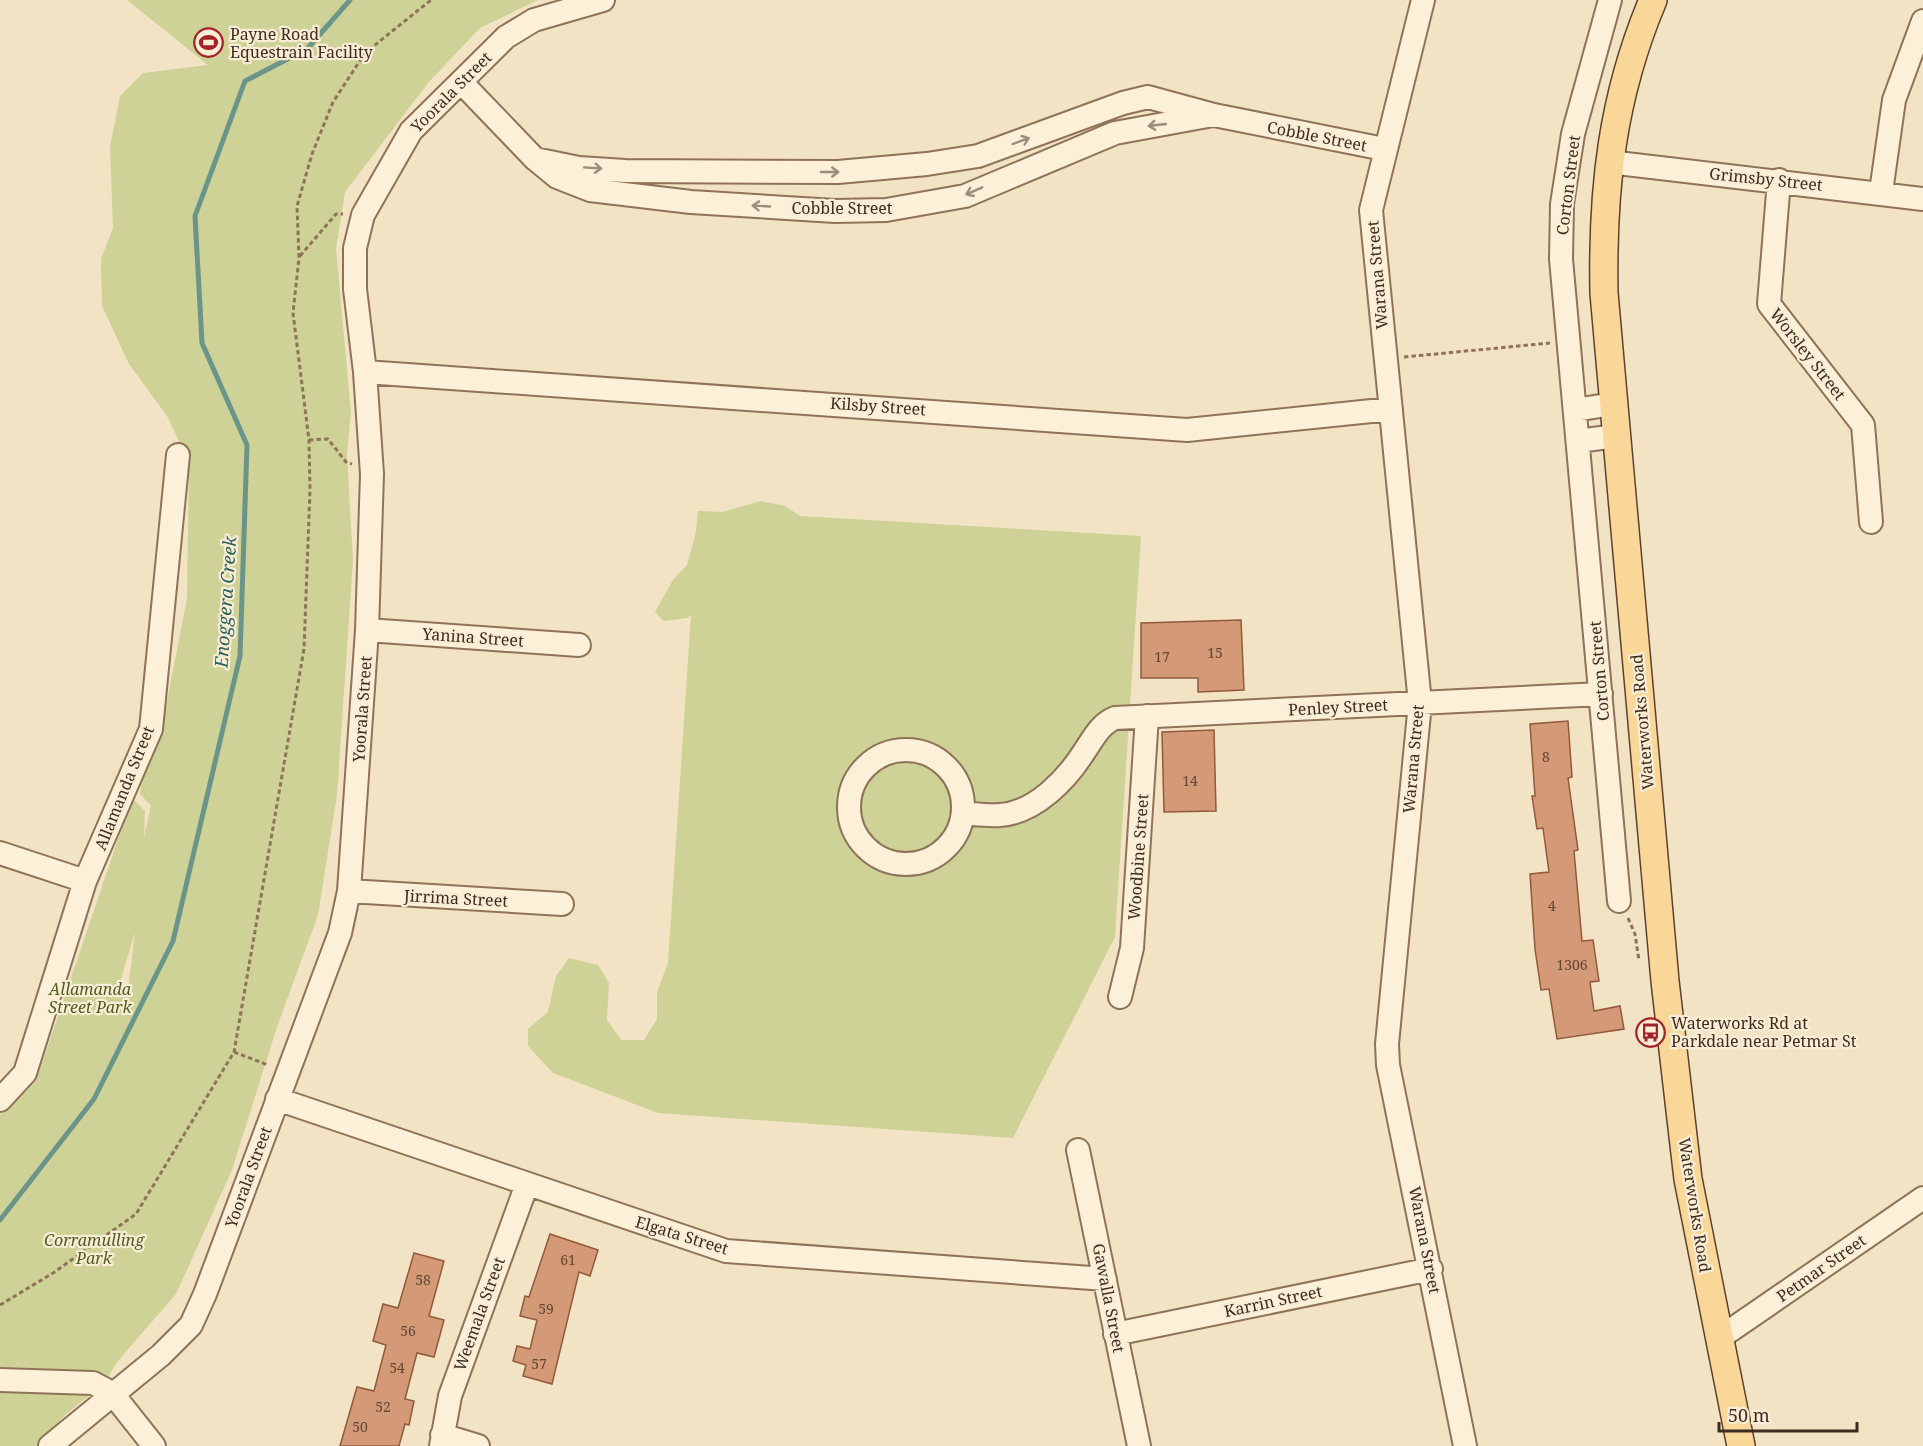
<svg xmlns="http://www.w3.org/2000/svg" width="1923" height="1446" viewBox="0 0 1923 1446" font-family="'Noto Serif',serif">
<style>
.green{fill:#ced297;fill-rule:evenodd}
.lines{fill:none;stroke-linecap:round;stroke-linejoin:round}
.stream{stroke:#6c9589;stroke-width:5}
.building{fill:#d49976;stroke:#915a3c;stroke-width:1.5}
.minor-casing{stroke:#8f7358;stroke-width:26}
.major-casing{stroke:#5d412d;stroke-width:30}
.path{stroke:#8f7358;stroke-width:3;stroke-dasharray:4.5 3;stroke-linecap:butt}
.minor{stroke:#fcf0d9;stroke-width:22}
.major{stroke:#f8d799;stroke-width:27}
.oneway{stroke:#9d8e7c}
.labels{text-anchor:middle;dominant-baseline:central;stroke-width:4.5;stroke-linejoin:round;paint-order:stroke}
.number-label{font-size:14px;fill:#644734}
.poi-label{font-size:16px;fill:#3e2c1e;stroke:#f9edd5;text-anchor:start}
.street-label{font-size:16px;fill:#3e2c1e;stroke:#f9edd5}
.park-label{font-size:16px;font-style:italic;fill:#505c22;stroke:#f9edd5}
.water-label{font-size:18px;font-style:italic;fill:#2c5f59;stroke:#f9edd5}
</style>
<rect width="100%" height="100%" fill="#f2e3c4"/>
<path class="green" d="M127,0H538L480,28L428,83L345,192L336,249L351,412L347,455L353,561L337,795L318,915L277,1027L232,1170L176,1294L117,1362L104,1384L66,1414L37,1446H0V1115L36,1081L132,798L145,811L144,837L151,806L140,794L141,786L165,711L187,598L189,462L167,416L129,364L102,306L101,259L113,228L110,147L120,96L143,73L208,65ZM135,932L128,990L116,996Z
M761,501L785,506L800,516L1141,536L1115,937L1013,1138L658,1113L553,1073L528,1046V1029L548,1012L556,976L569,958L598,965L609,983L607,1020L621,1040H644L657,1019V992L668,963L691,614L688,618L663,621L655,612L673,580L687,565L696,532L698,511L723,512Z"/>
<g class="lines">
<path class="stream" d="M0,1220L94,1099L173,941L240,656L247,445L202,343L195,216L245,81L307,49L350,0"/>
</g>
<path class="building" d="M1241,620L1244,690L1198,692V678H1141V623Z
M1568,721L1572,777L1568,778L1578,850L1574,851L1582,941L1593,940L1599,981L1590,982L1594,1011L1620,1006L1624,1029L1557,1039L1549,989L1541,990L1535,949L1530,874L1549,872L1543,828L1537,829L1532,796H1535L1530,724Z
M1214,730L1216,811L1164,812L1162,732Z
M550,1234L598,1250L590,1276L579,1272L552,1384L523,1376L526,1365L513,1361L517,1346L530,1349L537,1320L520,1316L525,1296L529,1297Z
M414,1253L444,1261L429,1316L444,1320L434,1357L417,1353L405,1399L414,1401L409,1425L405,1424L399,1446H340L357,1387L374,1391L386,1345L373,1341L383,1304L398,1308Z"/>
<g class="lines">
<defs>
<path id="minor" d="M1423,0L1371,210L1420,703L1387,1044L1388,1065L1465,1446
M1610,0L1573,134L1562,204L1561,259L1619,901
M461,82L535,159L557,177L590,190L691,202L835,211L886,210L965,196L1115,133L1213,115
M535,159L579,168L625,171L838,172L927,164L978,156L1123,103L1148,97L1214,115L1384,149
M1609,162L1923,199
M1779,180L1769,304L1863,425L1871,522
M1881,192L1894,100L1923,21
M365,372L1187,430L1391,409
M1575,410L1613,404
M1578,441L1616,436
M367,630L579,645
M849 807a57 57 0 1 1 114 0a57 57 0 1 1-114 0Z
M963,813C975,814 988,816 1000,815C1035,813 1067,779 1084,752C1093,739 1100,724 1115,718L1601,694
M0,853L85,881
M349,891L562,904
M1120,997L1132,948L1147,716
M277,1099L726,1251L1105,1279
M0,1100L25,1073L85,881L151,729L178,455
M1078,1150L1139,1446
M1115,1334L1431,1269
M1718,1339L1923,1198
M0,1380L93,1383L112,1393L154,1446
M442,1435L478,1446
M50,1446L161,1355L191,1325L205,1294L340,933L349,891L367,630L372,474L365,372L355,289V248L363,215L411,131L506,37L534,20L603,0
M441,1446L450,1396L527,1184"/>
<path id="major" d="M1653,0C1612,97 1602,189 1604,293L1665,981L1688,1179L1741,1446"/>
</defs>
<use href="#minor" class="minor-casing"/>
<use href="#major" class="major-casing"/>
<path class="path" d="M300,256L336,214H343
M1404,357L1550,343
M309,440L328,439L346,462L352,464
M1628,918L1635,934L1639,961
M234,1052L268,1065
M0,1305L53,1273L136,1214L234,1052L304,649L310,490L309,440L293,313L299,258L297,206L312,154L333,102L365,53L431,0"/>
<use href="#minor" class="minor"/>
<use href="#major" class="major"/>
</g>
<defs><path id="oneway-shaft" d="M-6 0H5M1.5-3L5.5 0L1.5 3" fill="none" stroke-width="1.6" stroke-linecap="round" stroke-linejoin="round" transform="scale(1.5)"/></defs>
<g class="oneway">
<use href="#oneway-shaft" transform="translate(1157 125) rotate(174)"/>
<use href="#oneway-shaft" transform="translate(1021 141) rotate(-20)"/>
<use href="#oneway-shaft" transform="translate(593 168) rotate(4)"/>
<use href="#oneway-shaft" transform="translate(830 172)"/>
<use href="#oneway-shaft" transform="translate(974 191) rotate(156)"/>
<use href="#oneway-shaft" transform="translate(761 206) rotate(-177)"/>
</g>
<defs>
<symbol id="stadium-ring" viewBox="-11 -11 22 22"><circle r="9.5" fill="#f9edd5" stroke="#a42229" stroke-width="1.5"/><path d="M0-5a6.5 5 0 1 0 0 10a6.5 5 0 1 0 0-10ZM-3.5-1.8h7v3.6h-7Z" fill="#a42229"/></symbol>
<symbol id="bus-ring" viewBox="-11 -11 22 22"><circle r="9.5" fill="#f9edd5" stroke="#a42229" stroke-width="1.5"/><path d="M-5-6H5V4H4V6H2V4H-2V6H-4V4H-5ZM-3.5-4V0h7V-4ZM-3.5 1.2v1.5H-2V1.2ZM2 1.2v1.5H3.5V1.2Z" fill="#a42229"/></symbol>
</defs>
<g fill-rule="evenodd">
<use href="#stadium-ring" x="192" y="26" width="33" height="33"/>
<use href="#bus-ring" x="1634" y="1016" width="33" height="33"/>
</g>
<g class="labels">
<g class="number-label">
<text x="1215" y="652">15</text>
<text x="1162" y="656">17</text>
<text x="1546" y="756">8</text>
<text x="1190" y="780">14</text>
<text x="1552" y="905">4</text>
<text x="1572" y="964">1306</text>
<text x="568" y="1259">61</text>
<text x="423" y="1279">58</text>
<text x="546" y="1308">59</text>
<text x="408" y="1330">56</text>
<text x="539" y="1363">57</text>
<text x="397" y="1367">54</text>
<text x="383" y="1406">52</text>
<text x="360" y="1426">50</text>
</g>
<g class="poi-label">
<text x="230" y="34">Payne Road<tspan x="230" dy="18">Equestrain Facility</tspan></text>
<text x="1671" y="1023">Waterworks Rd at<tspan x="1671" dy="18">Parkdale near Petmar St</tspan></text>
</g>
<g class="street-label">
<text transform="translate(451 92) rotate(-45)">Yoorala Street</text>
<text transform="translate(1317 136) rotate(11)">Cobble Street</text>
<text transform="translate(1766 179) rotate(6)">Grimsby Street</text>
<text transform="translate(1568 185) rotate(-83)">Corton Street</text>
<text x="842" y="208">Cobble Street</text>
<text transform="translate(1377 275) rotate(-95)">Warana Street</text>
<text transform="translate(1808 354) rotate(52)">Worsley Street</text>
<text transform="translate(878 406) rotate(4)">Kilsby Street</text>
<text transform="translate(473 637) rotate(4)">Yanina Street</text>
<text transform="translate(1599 671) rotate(-95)">Corton Street</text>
<text transform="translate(1338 707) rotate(-3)">Penley Street</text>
<text transform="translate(362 709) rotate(-86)">Yoorala Street</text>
<text transform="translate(1642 722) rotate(-95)">Waterworks Road</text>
<text transform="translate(1413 759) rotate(-85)">Warana Street</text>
<text transform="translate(124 788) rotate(-68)">Allamanda Street</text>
<text transform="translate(1138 857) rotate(-86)">Woodbine Street</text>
<text transform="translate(456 898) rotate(3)">Jirrima Street</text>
<text transform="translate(248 1177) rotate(-70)">Yoorala Street</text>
<text transform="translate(1695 1205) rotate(81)">Waterworks Road</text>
<text transform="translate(682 1235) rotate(17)">Elgata Street</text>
<text transform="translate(1425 1240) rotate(79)">Warana Street</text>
<text transform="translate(1821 1268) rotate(-35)">Petmar Street</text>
<text transform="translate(1109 1298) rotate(79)">Gawalla Street</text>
<text transform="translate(1273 1301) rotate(-12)">Karrin Street</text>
<text transform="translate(479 1314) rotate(-70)">Weemala Street</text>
</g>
<g class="park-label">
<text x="90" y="989">Allamanda<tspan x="90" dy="18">Street Park</tspan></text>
<text x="94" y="1240">Corramulling<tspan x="94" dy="18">Park</tspan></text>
</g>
<g class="water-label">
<text transform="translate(225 602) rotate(-86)">Enoggera Creek</text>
</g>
</g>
<path d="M1719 1422v9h138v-9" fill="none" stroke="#3e2c1e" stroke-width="3"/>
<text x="1728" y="1422" font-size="18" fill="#3e2c1e" stroke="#f9edd5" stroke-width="4.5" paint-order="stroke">50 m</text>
</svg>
